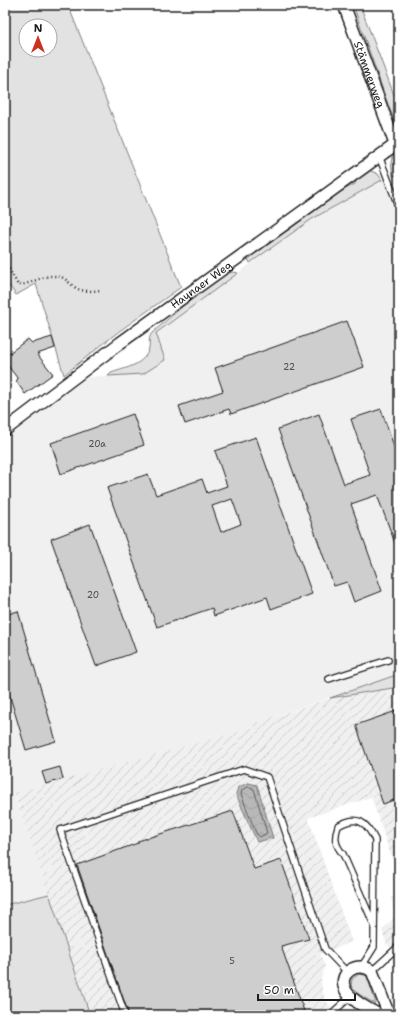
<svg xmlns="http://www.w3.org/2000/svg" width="404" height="1020" viewBox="0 0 404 1020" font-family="'Shantell Sans',sans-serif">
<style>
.built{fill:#f0f0f0}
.industrial{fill:url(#industrial-furrows)}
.green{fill:#e2e2e2;stroke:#7f7f7f;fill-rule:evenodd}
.water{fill:url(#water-waves);stroke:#7a7a7a}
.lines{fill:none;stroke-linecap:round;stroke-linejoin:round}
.shore{stroke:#5a5a5a;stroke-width:1}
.building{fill:#cecece;stroke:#1c1c1c;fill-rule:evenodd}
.service-casing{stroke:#1c1c1c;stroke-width:8}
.minor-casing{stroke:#1c1c1c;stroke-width:14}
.path{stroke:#1c1c1c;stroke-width:2.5;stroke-dasharray:1 3;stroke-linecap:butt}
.service{stroke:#fff;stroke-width:5.5}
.minor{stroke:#fff;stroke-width:11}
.labels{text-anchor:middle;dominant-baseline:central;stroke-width:4;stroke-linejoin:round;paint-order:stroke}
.number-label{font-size:9px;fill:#484848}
.street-label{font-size:11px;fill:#1c1c1c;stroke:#fff}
</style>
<defs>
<pattern id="industrial-furrows" width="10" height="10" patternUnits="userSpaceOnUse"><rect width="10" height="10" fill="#f0f0f0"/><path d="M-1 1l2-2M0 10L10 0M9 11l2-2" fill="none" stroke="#cdcdcd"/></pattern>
<pattern id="water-waves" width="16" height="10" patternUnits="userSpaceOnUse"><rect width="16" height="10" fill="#b8b8b8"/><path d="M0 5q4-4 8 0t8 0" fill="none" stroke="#9e9e9e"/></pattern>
</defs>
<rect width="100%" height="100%" fill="#fff"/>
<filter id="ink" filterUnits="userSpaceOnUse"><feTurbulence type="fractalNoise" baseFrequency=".025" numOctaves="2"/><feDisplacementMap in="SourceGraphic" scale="8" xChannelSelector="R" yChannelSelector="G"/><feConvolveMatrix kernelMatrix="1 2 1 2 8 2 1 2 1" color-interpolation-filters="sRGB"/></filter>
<g filter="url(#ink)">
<path class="built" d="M399,174V674L254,723L245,730L14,794L49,894L5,905V439L87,377L143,374L165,360L156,333L312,219L382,180Z"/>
<path class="industrial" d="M399,687V879L371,797L308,818L352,942L320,954L325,966L321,979L322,989L325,1000L339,1015H90L14,793L245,730L254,723L330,698Z
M399,896V980L394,966L398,955L386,943L382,930L396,915L391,898Z"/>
<path class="green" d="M5,5H68L181,287L118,332L64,375L36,284L16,295L5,280ZM26,26H50V50H26Z
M353,5H360L399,108V123L394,118L390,110Z
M399,149V174L393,176L391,162L394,152Z
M369,170L378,174L382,180L312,219L250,263L248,259L250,256L338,193L355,184L357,178Z
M233,272L238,273L156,333L165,360L143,374L108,376L111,373C125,368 145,365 149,348C150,342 148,338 152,333C166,321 218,273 233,272Z
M399,674V687L330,698Z
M49,894L90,1015H5V905Z
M359,974L365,975L367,977L375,1000V1004L354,991L351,986L352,979Z"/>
<path class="water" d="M249,783L257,785L273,838L257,842L236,794L238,787Z"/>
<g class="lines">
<path class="shore" d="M249,787L254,789L267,833L260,837L256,833L241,794L242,790Z"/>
</g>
<path class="building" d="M347,321L364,367L231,414L229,409L185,424L179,406L223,391L215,368Z
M52,337L55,348L37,354L53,374L25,394L16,381L18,379L5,362V356L28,339L32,343Z
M381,409L399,461V551H398L377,495L351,504L382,591L354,602L347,582L334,586L278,429L319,414L344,484L370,475L351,419Z
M133,414L144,445L61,474L51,443Z
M256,437L312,594L271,609L267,597L214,616L212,608L157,627L107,488L148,474L156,495L202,479L207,493L227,486L215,451ZM232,499L241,524L221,532L212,506Z
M90,524L136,652L96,666L51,539Z
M18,611L56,741L26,750L5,680V615Z
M399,710V798L383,804L356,725Z
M60,767L63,779L46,784L42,772Z
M233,811L254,869L281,860L309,939L281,946L304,1011L292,1015H129L77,865L138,843V841Z"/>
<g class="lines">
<defs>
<path id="service" d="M379,156L399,208
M329,679L388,660
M362,966L374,947L375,840C366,821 357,815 338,826C334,838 335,845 343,854L374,925
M372,971L399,946
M125,1015L60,830L244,769L267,777L325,949L347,972
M330,1015L350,997"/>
<g id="minor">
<path id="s1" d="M344,5L395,144"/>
<path id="s2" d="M5,430L120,343L399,142"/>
<path d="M379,1015C369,1009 352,1001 346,991C336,974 357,960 372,971L389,1015"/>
</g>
</defs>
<use href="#service" class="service-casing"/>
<use href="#minor" class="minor-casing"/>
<path class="path" d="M5,262L18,285C30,285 42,275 55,276C65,276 68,283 76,288C83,292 93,291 101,290"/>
<use href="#service" class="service"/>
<use href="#minor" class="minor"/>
</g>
</g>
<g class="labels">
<g class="number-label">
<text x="289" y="367">22</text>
<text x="97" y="444">20a</text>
<text x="93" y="595">20</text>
<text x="232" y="961">5</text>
</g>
<g class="street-label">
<text stroke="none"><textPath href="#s1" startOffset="74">Stämmerweg</textPath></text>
<text stroke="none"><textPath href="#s2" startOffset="244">Haynaer Weg</textPath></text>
</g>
</g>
<rect width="404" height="1020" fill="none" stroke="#fff" stroke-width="20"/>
<rect x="10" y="10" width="384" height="1000" fill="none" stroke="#1c1c1c" stroke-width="1.5" filter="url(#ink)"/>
<g transform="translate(38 38)"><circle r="19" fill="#ffffff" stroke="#a4a4a4"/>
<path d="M0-3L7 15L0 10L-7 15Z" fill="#c8321e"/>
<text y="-6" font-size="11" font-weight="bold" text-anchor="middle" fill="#1c1c1c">N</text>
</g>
<path d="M258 994v6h97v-6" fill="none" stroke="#1c1c1c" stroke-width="2"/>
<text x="264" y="994" font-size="12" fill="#1c1c1c" stroke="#ffffff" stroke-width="3" paint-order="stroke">50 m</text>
</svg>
